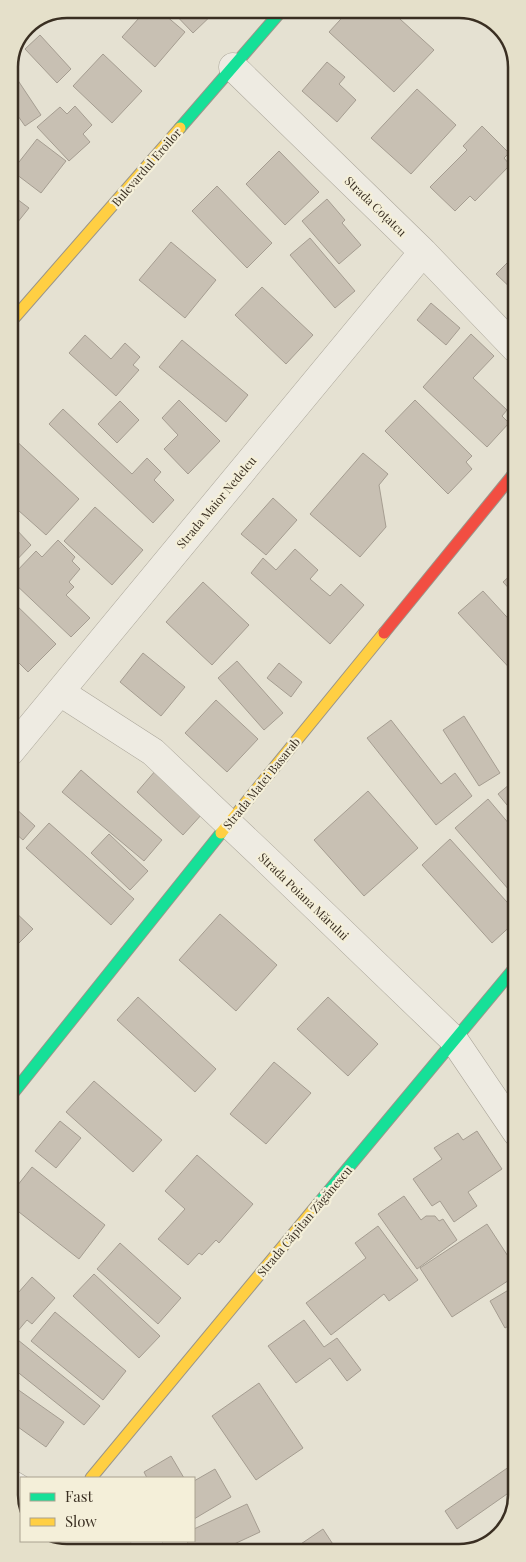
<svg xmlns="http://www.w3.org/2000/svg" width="526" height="1562" viewBox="0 0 526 1562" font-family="'Playfair Display',serif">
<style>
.building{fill:#c8c0b3;stroke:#a59d91}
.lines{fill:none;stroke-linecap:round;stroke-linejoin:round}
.street-casing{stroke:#aba69a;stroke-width:29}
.fast-casing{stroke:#9a958a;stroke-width:13}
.slow-casing{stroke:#9a958a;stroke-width:13}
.jam-casing{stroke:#9a958a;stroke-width:13}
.street{stroke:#eeebe2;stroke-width:28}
.fast{stroke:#16e098;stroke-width:11}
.slow{stroke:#ffcf43;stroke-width:11}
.jam{stroke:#f24e42;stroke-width:11}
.labels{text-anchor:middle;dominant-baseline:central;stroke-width:4.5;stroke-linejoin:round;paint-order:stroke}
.street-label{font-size:12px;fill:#3a2f22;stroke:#f4efd9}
.rim{fill:none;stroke:#3a2f22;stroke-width:2.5}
</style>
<rect width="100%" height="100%" fill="#e5e1d2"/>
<path class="building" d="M147,9H158L185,32L155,67L122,37Z
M170,9H218L193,33Z
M350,9H389L434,50L394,92L329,32Z
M40,35L71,69L57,83L25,49Z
M103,54L142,91L112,123L73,86Z
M327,62L345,77L339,84L356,100L337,122L302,91Z
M15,76L41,115L25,126L9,103V80Z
M417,89L456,125L411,174L371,138Z
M75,106L92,125L83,134L90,142L69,161L37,127L60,107L67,114Z
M482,126L509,153L504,158L510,165L475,201L470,196L455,211L430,187L467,150L463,146Z
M37,139L66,161L41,193L12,171Z
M279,151L319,192L285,225L246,184Z
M217,186L272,243L247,268L192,211Z
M9,193L29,208L9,233Z
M327,199L345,220L342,223L361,245L339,264L302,221Z
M310,238L355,291L335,308L290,255Z
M171,242L216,280L185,318L139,280Z
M516,254V293L496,274Z
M262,287L313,335L286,364L235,315Z
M431,303L460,328L446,345L417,320Z
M471,334L494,356L473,378L507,410L502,416L509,423L487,447L423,387Z
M85,335L111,359L125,343L140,357L133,365L139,370L116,396L69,353Z
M182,340L248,395L226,422L159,367Z
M179,400L220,441L188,474L164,449L178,435L162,418Z
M415,400L472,456L466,462L472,469L448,494L385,431Z
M120,401L139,420L117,443L98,424Z
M63,409L132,474L147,458L161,472L154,480L174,500L153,523L49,424Z
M12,437L79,499L46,535L9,502V440Z
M363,453L388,474L379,485L386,527L360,557L310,514Z
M273,498L297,520L266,555L241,534Z
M95,507L143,550L112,585L64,541Z
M13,526L31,545L9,568V530Z
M58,540L75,557L72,561L80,569L69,582L74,587L66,595L90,618L71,637L13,582L18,577L14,574L36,551L42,557Z
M295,549L318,570L310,579L330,596L341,584L364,605L330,644L251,573L263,558L276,570Z
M516,570V596L503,582Z
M203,582L249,625L212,665L166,622Z
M483,591L516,627V675L458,613Z
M10,599L56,644L28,672L10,654Z
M143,653L185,687L161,716L120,682Z
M237,661L283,713L264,730L218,678Z
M279,663L302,682L291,697L267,678Z
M216,700L258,739L227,772L185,733Z
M464,716L500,773L479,786L443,730Z
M391,720L441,784L455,773L472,796L436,825L367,738Z
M81,770L162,840L144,861L62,792Z
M156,770L203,813L183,835L137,792Z
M516,779V816L498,794Z
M368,791L418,848L364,896L314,840Z
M488,799L516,832V898L455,828Z
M14,807L35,826L23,840L10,829V812Z
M49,823L134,899L111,925L26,848Z
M109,834L148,871L130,890L91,853Z
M450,839L516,912V921L492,943L422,865Z
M10,907L33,929L10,952Z
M220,914L277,965L236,1011L179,960Z
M138,997L216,1069L195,1092L117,1020Z
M328,997L378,1044L348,1076L297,1029Z
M274,1062L311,1093L266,1144L230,1114Z
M94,1081L162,1140L133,1172L66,1112Z
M60,1121L81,1138L56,1168L35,1151Z
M477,1131L502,1169L468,1192L477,1206L454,1222L440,1201L432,1206L413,1179L442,1159L434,1148L458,1133L463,1140Z
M197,1155L253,1204L219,1243L216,1240L202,1255L199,1253L188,1265L158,1239L185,1209L165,1191Z
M32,1167L105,1225L79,1259L10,1205V1195Z
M404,1196L421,1220L426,1216H435L439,1221L443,1219L457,1240L417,1269L378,1214Z
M487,1224L517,1270V1275L452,1317L420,1268Z
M378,1226L418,1280L389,1301L384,1294L331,1335L306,1303L366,1258L355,1243Z
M120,1243L181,1298L158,1324L97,1269Z
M94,1274L160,1336L139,1358L73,1296Z
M32,1277L55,1298L32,1324L27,1320L12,1338L10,1286L18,1293Z
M517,1285V1321L505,1328L490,1301Z
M55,1312L126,1371L103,1400L31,1341Z
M304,1320L324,1347L337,1338L361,1370L347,1381L330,1358L296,1383L268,1346Z
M18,1340L100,1406L84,1425L10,1366V1350Z
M259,1383L303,1448L256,1480L212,1416Z
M10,1384L64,1422L46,1447L11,1422Z
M171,1456L184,1478H147L144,1472Z
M516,1462L517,1487L457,1529L445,1511Z
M215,1469L231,1497L194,1519V1481Z
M247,1504L260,1532L217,1552L192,1553L187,1541H194V1529Z
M323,1529L338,1552H289Z"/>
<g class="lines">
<defs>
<path id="street" d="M233,67L423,252L516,349
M60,692L153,752L266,859L454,1040L517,1133
M10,752L423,252
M11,1484L21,1490
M145,1541L152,1553
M37,1542L38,1541"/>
<path id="fast" d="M180,128L283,9
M10,1097L221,833
M318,1204L517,965"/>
<path id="slow" d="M9,324L180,128
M221,833L384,633
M91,1478L318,1204"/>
<path id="jam" d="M384,633L516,471"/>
</defs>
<use href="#street" class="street-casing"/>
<use href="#fast" class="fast-casing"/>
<use href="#slow" class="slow-casing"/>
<use href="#jam" class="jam-casing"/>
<use href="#street" class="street"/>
<use href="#fast" class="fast"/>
<use href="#slow" class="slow"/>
<use href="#jam" class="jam"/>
</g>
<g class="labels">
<g class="street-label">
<text transform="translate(146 167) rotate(-49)">Bulevardul Eroilor</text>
<text transform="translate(376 206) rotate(44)">Strada Coțatcu</text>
<text transform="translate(216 502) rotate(-50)">Strada Maior Nedelcu</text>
<text transform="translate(261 783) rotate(-51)">Strada Matei Basarab</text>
<text transform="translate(304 896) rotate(44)">Strada Poiana Mărului</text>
<text transform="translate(304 1221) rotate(-50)">Strada Căpitan Zăgănescu</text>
</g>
</g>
<path d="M0 0H526V1562H0ZM67 18H459A49 49 0 0 1 508 67V1495A49 49 0 0 1 459 1544H67A49 49 0 0 1 18 1495V67A49 49 0 0 1 67 18Z" fill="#e5e0ca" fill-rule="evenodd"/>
<path class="rim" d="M67 18H459A49 49 0 0 1 508 67V1495A49 49 0 0 1 459 1544H67A49 49 0 0 1 18 1495V67A49 49 0 0 1 67 18Z"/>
<rect x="20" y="1477" width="175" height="65" fill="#f4efd9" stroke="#aaa290"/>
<rect x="30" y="1493" width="25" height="8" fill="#16e098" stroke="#aaa290"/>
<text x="65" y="1502" font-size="15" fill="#3a2f22">Fast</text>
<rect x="30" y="1518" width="25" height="8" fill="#ffcf43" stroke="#aaa290"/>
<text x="65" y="1527" font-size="15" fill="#3a2f22">Slow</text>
</svg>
